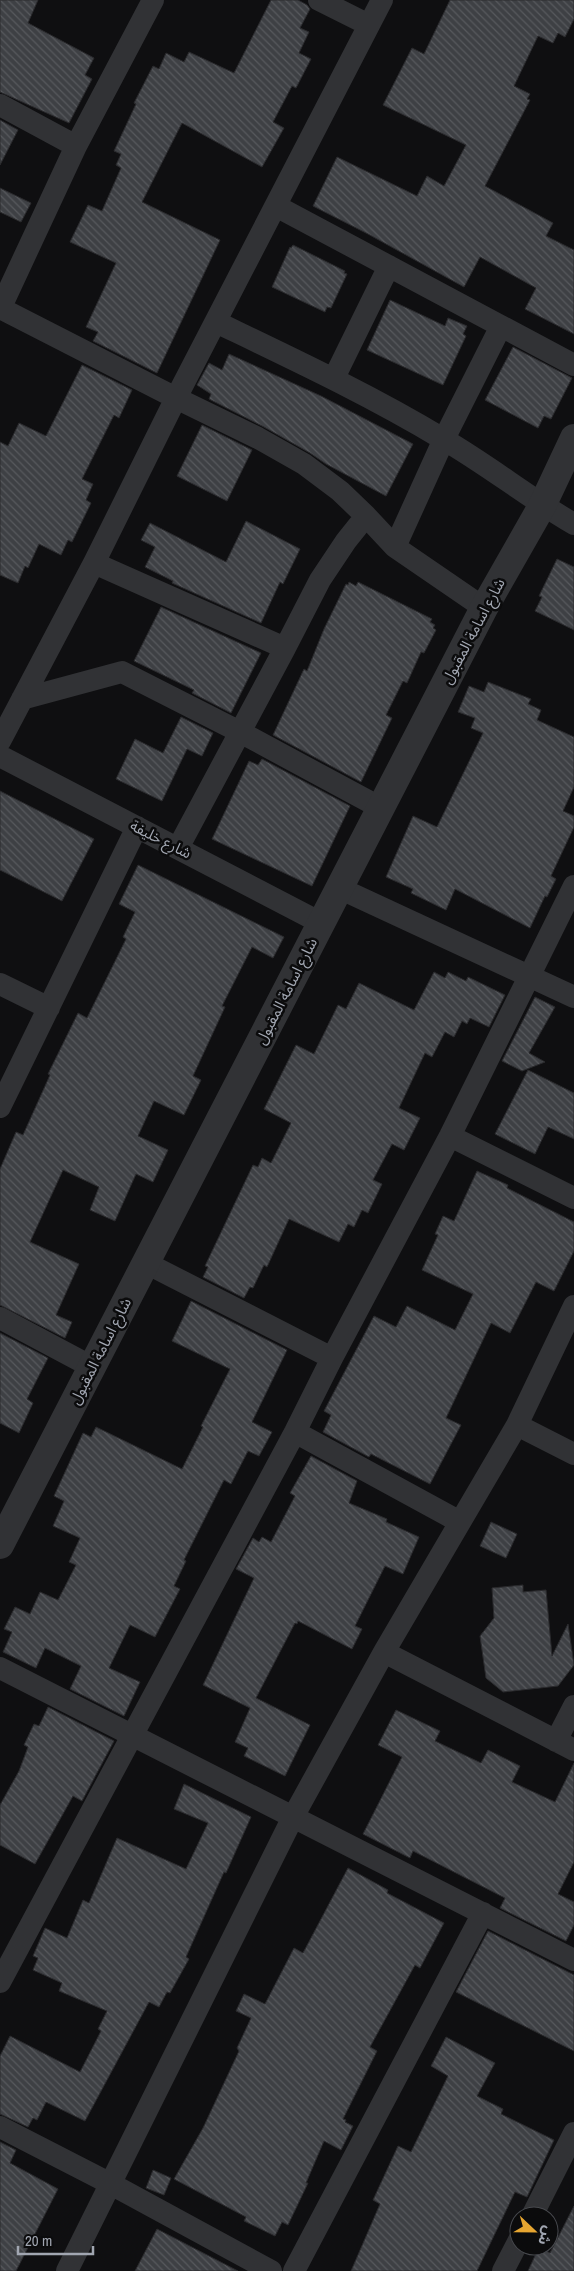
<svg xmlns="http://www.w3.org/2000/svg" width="574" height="2271" viewBox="0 0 574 2271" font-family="'Archivo Narrow','Noto Sans Arabic',sans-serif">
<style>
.building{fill:url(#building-back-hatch);stroke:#2a2a2d}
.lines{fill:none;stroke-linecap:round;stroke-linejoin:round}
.minor{stroke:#313235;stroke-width:22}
.tertiary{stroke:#313235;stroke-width:28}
.labels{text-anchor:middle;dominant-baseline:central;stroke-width:5;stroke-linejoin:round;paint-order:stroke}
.street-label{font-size:15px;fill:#a1a6b1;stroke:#0b0b0c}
</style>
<defs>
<pattern id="building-back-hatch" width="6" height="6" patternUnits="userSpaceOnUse" patternTransform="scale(1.25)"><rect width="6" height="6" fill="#3e4044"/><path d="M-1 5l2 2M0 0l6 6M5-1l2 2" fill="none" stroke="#57595d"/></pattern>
</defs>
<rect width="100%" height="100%" fill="#0f0f11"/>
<path class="building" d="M0,0H38L28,23L94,58L85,75L92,79L69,123L0,92Z
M271,0H298L307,5L310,9L300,28L309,32L299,53L311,59L296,88L292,86L273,122L284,128L262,167L182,123L142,202L220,240L157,373L93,341L98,332L86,327L116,263L70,242L88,205L102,211L121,168L116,165L121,154L114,151L136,104L134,103L153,66L159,69L166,53L184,62L189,52L234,73Z
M450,0H574V19L565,37L558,33L553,43L538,36L514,86L530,94L527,99L530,100L485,186L553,223L546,236L574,250V334L525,309L536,288L480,257L464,287L368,234L313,206L337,157L417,196L427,176L444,186L466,145L383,105L412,48L424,54Z
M0,120L18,130L0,165Z
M0,188L31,203L21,222L0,212Z
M293,245L345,271L344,273L347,274L331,308L327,307L325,312L272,287L290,247L291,248Z
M390,300L445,326L448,318L467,326L463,334L466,336L443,385L367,350Z
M513,347L572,378L551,419L544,416L538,428L485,400Z
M229,354L321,396L413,444L386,496L326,464L310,453L264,427L209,399L211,394L197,385L209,363L222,370Z
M82,365L132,390L119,418L114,415L82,479L93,484L86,500L91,503L72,542L68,540L61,555L39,544L28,568L25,566L18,583L0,575V442L8,446L19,423L46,436Z
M202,425L252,450L227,501L177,476Z
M246,521L300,549L283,584L280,582L261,623L172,583L173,581L145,567L155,547L141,540L150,523L226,562Z
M557,559L574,567V630L535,611L542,597L539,596Z
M349,582L356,586L358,582L432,619L430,622L435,625L433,628L436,630L424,653L421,652L407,683L403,681L386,715L392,718L361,782L273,735L304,669L307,671L324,629L346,584L348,585Z
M161,607L261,653L231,713L192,693L194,690L134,661Z
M488,682L531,699L528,704L541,710L537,720L574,737V787L563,811L574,816V827L551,876L556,879L547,897L545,896L530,928L455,889L446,910L411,893L413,889L386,877L413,816L437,827L483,733L471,728L475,718L458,712L469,686L484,692Z
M181,717L213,733L202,756L187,749L162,801L116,779L135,739L163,753Z
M262,759L350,806L312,886L212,839L249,761L258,765Z
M0,791L94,839L62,901L0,870Z
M138,865L284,937L273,958L252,947L222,1006L225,1007L193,1076L201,1080L184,1115L154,1101L138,1136L168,1150L153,1182L136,1174L115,1221L90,1210L99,1187L63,1170L30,1242L79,1264L56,1315L72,1322L65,1338L0,1305V1169L16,1132L23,1135L50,1075L48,1074L78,1013L87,1018L126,939L123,937L135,912L119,904Z
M434,972L445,978L448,972L466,981L468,977L505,995L489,1027L470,1018L467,1024L462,1021L454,1037L445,1032L432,1057L425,1053L399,1108L420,1118L404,1150L392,1144L373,1180L382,1184L368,1213L362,1210L354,1227L348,1224L339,1242L289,1219L267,1267L264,1265L253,1288L250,1287L244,1298L203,1277L208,1267L205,1266L253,1165L258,1167L262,1158L271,1163L291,1123L264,1109L296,1045L314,1054L338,1005L346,1009L359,983L414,1010Z
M535,997L555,1007L529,1053L545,1062L522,1071L502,1061Z
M528,1070L574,1093V1139L548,1127L535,1154L495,1134Z
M477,1171L508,1185L507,1188L574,1222V1251L554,1291L536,1282L510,1333L491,1323L446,1418L461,1425L430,1484L371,1454L369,1457L323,1432L331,1415L324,1411L374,1316L396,1327L407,1306L455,1330L473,1294L422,1270L438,1235L435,1234L443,1216L454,1221Z
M191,1301L287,1350L252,1422L272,1432L259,1456L248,1451L231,1484L224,1480L184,1560L186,1561L174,1586L180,1589L155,1637L130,1625L109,1668L140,1682L124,1716L70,1689L81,1666L45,1648L36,1668L3,1652L12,1632L4,1629L15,1607L30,1614L40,1592L58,1600L76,1565L69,1562L80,1538L53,1526L64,1501L54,1496L83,1433L91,1437L96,1427L182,1469L203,1427L201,1426L230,1369L172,1341Z
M0,1333L48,1358L27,1399L33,1403L19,1433L0,1423Z
M311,1456L357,1481L349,1503L387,1519L386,1522L419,1537L403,1574L385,1566L355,1626L362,1629L352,1649L298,1621L297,1624L295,1623L256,1698L310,1725L285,1776L244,1756L248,1748L235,1742L250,1708L203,1685L254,1578L236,1569L253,1538L259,1542L262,1537L271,1542L295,1496L290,1493Z
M491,1522L517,1534L506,1558L480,1546Z
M523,1585V1592L546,1590L552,1656L568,1624L574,1665L558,1686L503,1692L486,1678L480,1636L494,1618L492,1588Z
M48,1707L114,1741L82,1801L73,1796L35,1864L0,1845V1805L19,1771L28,1747L24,1745L34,1724L39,1726Z
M396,1710L440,1731L435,1741L481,1763L488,1750L520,1766L512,1782L555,1802L574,1763V1862L558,1894L574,1902V1925L566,1941L500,1908L505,1898L413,1851L410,1858L363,1834L402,1757L378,1745Z
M184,1784L251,1817L226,1873L224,1872L186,1957L189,1959L170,1993L167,1992L159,2007L149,2002L85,2121L46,2102L37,2120L33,2118L28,2127L0,2114V2056L10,2036L80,2072L101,2031L98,2029L107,2011L59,1991L62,1983L33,1970L38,1958L33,1956L45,1928L67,1938L83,1900L89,1903L117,1838L186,1869L208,1823L174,1809Z
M348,1868L388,1890L387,1893L444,1923L420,1968L415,1965L370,2047L377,2051L343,2119L346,2120L345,2122L353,2126L341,2150L324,2141L306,2183H308L288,2225L282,2222L275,2236L244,2221L246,2217L174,2179L203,2128L239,2051L237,2048L251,2018L236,2011L244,1994L265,2004L294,1948L303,1953Z
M488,1931L574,1975V2051L456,1992Z
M446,2037L495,2063L477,2096L503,2109L501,2114L554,2140L527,2197L515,2192L477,2271H351L380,2204L373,2200L398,2146L411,2152L448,2076L431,2066Z
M0,2142L16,2150L10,2163L58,2189L16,2271H0Z
M153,2170L171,2178L164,2195L146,2188Z
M574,2206V2271H528L539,2247L550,2253Z
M157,2229L238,2271H135Z"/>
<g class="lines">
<path class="minor" d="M319,0L369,25
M0,105L76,146
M276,206L574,365
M0,308L176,398L258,438L304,464L340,491L366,516
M0,309L76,146L153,0
M216,322C293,359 370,395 443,439C488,465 529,498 574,524
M334,378L389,266
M395,547L444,439L501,326
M94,563L285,648L320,580L346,541L366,516L395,547L484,608
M22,699L122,672L240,732L381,808
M0,741L94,563L176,398L382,0
M0,756L321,923
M178,848L285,648
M339,888L574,997
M0,984L49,1008
M0,1107L137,827
M450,1136L574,1198
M146,1263L332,1358
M0,1318L92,1367
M517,1425L574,1454
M295,1432L460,1522
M384,1652L574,1750
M0,1668L574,1960
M556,1741L574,1706
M0,1982L295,1432L332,1358L450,1136L574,886
M0,2127L111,2184L271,2271
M532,2216L574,2133
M67,2271L293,1817L384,1652L517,1425L574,1306
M294,2271L483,1913
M503,2271L519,2240"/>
<path class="tertiary" d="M0,1545L484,608L542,506L574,438"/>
</g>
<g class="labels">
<g class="street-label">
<text transform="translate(473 631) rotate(-62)">شارع اسامة المقبول</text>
<text transform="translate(161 839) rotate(27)">شارع خليفة</text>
<text transform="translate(286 991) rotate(-63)">شارع اسامة المقبول</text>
<text transform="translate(100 1351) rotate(-63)">شارع اسامة المقبول</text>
</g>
</g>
<g transform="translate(534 2231) rotate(112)"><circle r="24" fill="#0b0b0c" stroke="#47494e"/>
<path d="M0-4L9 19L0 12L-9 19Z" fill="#e7a631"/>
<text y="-8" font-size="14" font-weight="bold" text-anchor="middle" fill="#a1a6b1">ش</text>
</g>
<path d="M18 2246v8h75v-8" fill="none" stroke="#a1a6b1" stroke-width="2.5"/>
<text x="25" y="2246" font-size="15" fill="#a1a6b1" stroke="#0b0b0c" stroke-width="4" paint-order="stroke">20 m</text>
</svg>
